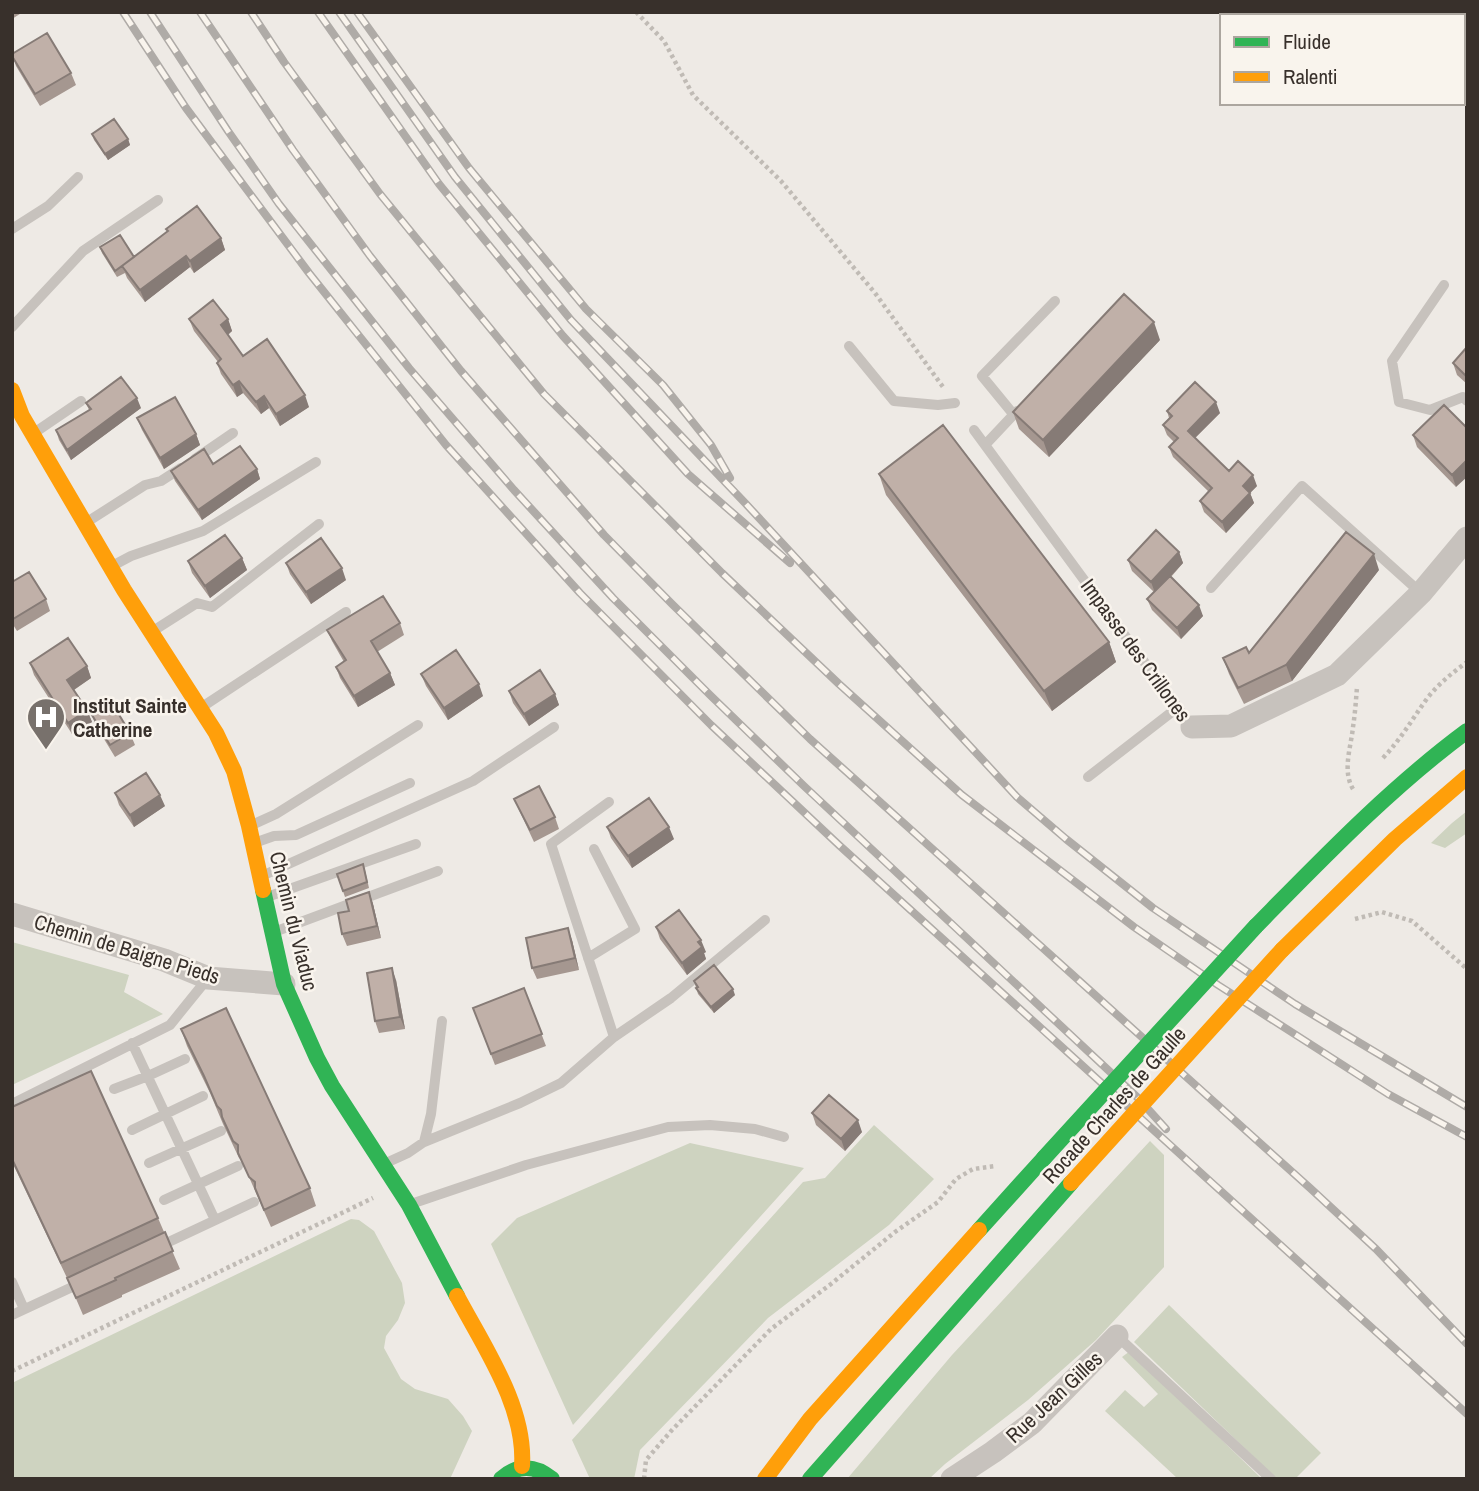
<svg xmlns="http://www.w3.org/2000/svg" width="1479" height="1491" viewBox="0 0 1479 1491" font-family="'Archivo Narrow',sans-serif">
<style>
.grass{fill:#ced3c0}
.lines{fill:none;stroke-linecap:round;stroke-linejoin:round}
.path{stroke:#c0bbb5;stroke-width:4.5;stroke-dasharray:3.5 3.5;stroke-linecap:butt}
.lane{stroke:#c7c2bd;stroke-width:10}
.street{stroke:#c7c2bd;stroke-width:23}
.fast{stroke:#30b455;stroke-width:16}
.slow{stroke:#ff9f0a;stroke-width:16}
.rail-casing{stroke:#afaba7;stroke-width:8}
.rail{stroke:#f9f4ed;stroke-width:5;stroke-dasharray:16;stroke-linecap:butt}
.fast-bridge{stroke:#30b455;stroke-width:16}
.slow-bridge{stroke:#ff9f0a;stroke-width:16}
.wall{fill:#a59790}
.shaded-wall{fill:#867b76}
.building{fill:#c0b0a8;stroke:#867b76;stroke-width:2}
.labels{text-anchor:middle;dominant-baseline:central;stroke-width:5;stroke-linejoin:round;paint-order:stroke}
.street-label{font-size:21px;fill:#38302b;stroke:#f9f4ed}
.poi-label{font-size:21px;font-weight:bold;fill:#38302b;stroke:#f9f4ed;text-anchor:start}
</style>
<rect width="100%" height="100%" fill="#eeeae5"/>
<path class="grass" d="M1467,811V833L1445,848L1431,843L1452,823Z
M12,942L129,975L124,992L163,1014L12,1085Z
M874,1125L934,1179L889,1225L768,1318L640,1450L634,1479H590L572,1440L803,1182L825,1178Z
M1150,1141L1164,1155V1267L1096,1340L1028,1400L945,1464L929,1479H847L952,1355Z
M690,1143L804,1168L573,1425L491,1244L517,1218Z
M351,1219L359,1220L374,1231L402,1283L405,1303L398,1320L386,1336L384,1348L401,1379L415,1389L448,1399L463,1416L472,1431L450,1479H12V1383Z
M1169,1305L1321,1453L1295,1479H1277L1134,1342Z
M1130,1351L1262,1479H1178L1105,1411L1125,1390L1144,1407L1158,1394L1122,1357Z"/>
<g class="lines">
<path class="path" d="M636,12L664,41L693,95L781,181L875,293L943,387
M1383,758C1401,739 1411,721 1426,700C1437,685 1452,673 1467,662
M1353,789C1342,771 1351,747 1353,727C1355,714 1356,700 1357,687
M1355,919L1382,912L1412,921L1467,969
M12,1371L373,1198
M644,1479L646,1460L672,1430L771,1329L831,1284L895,1232L938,1202L956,1179L973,1169L996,1166"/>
<path class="lane" d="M12,229L48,206L78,177
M1444,285L1392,361L1399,402L1430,410L1463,397L1467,401
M12,327L83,251L158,200
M849,346L894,401L938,405L955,403
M1014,415L982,376L1055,301
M974,430L1192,727
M34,433L81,401
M985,445L1017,411
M195,459L233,433
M87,522L145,485L161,481L181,468
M114,565L131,556L203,531L316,462
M1211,588L1302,486L1421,593
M153,631L197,603L212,607L319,524
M202,707L346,612
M1088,777L1177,708
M252,825L276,814L418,725
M257,842L274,836L296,835L410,783
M264,875L473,781L554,727
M267,897L416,844
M274,932L438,871
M588,958L635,929L594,849
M614,1037L671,998L765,920
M132,1043L215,1220
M114,1089L148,1076L185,1059
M12,1104L170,1025L208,978
M132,1130L203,1096
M424,1142L431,1114L442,1021
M149,1163L221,1131
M386,1163L408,1153L424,1142L520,1103L561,1083L614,1037L551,844L609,802
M164,1200L238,1166
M411,1204L526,1165L668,1127L710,1125L755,1129L784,1137
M158,1247L254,1202
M12,1282L24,1309
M12,1315L83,1282
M1117,1336L1271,1479"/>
<path class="street" d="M1192,727L1231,726L1337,675L1421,593L1467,538
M12,914L164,960L208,978L284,984
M952,1479L993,1452L1032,1423L1117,1336"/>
<path class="fast" d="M263,890L284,984L317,1058L332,1086L409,1205L457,1296
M1256,926C1323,858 1390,788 1467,731
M979,1230L1044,1158
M501,1479C518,1464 535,1465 552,1479
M810,1479L1071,1183"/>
<path class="slow" d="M12,390L22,416L124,590L216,733L234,771L249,826L263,890
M1282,950L1395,839L1467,777
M457,1296C484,1347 526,1407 522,1466
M765,1479L810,1419L979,1230"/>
<defs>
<path id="rail" d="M123,12L186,108L309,273L446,445L580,593L711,725L840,846L1467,1414
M150,12L228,131L279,204L409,368L514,490L613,598L710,695L804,786L1137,1097L1166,1129
M200,12L293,150L370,256L461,371L604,535L672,604L810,739L1310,1188L1376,1249L1467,1344
M251,12L284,62L380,194L544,394L722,573L839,684L962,795L1134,927L1218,985L1388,1094L1467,1137
M318,12L439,184L563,336L688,474L790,563
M339,12L455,177L571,320L746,504L1017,797L1066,839L1153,908L1295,1004L1467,1107
M357,12L469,168L586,309L663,385L711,445L730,478"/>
</defs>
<use href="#rail" class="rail-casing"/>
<use href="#rail" class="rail"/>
<path class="fast-bridge" d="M1044,1158L1256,926"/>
<path class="slow-bridge" d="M1071,1183L1282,950"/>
</g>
<path class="wall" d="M12,12H23L12,19Z
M12,54L71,73L76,85L40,106L16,66Z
M92,134L128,139L130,145L108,160L94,140Z
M166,229L221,238L225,250L194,273L190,267L145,302L127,278L125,273L117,277L102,253L100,247L134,257L168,232Z
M189,319H228L232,331L228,335L243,356L309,407L280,426L269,408L261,414L243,393L237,397L221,374L217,363L218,362L194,331Z
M1160,340L1049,457L1019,429L1013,412Z
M1467,347V384L1457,375L1453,363Z
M86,403L141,408L71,460L59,440L56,430L89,410Z
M1444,405L1456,487L1417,447L1413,435Z
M1167,411L1220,413L1195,438L1229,471L1257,486L1250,493L1254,503L1226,533L1204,512L1200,501L1209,492L1173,457L1169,447L1174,442L1167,435L1163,425L1169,418Z
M137,418L196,434L200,445L164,469L142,430Z
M213,464L257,469L260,479L202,520L175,481L171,471Z
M879,474L1109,642L1116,662L1052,711L886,495Z
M1179,552L1183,563L1171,577L1203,616L1181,639L1152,610L1147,599L1154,592L1132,571L1128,560Z
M242,558L247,570L210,598L192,573L188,561Z
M286,563L346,580L311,604L290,574Z
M1379,570L1292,681L1244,704L1229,674L1223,658L1249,653Z
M12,582L46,599L50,611L17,631L12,623Z
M400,623L404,635L377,652L390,673L395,685L358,707L340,678L336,667L344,662L332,641L327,630Z
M30,663L87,666L91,678L74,690L87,710L92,722L72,734L34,675Z
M421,674L483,696L448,720L426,686Z
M509,691L555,694L559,705L529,726L513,703Z
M92,715L130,733L135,745L115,757L96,726Z
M115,793L165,806L134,827L119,805Z
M514,799L555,817L559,829L534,842L519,810Z
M607,827L674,839L632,868L611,838Z
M365,870L369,888L345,897L337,874Z
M369,892L373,904L381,938L347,946L342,934L349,911Z
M656,927L706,952L704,953L706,959L687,975L660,939Z
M572,940L579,970L537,979L532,968Z
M396,980L405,1029L379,1033L375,1021Z
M694,981L735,995L714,1013L698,994Z
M524,988L546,1046L495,1065L473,1008Z
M181,1029L310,1188L316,1206L271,1227L241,1159L239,1158L223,1124L210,1093L187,1046Z
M12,1107L158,1218L180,1269L122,1295V1297L83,1315L68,1280L12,1162Z
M812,1113L862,1132L845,1151L816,1125Z"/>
<path class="shaded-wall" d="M128,139L130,145L108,160L105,154Z
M221,238L225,250L194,273L190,261Z
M186,256L190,267L145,302L140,290Z
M228,319L232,331L225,337L221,325Z
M1154,322L1160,340L1049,457L1043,440Z
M239,381L243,393L237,397L233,385Z
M305,395L309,407L280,426L276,414Z
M264,396L269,408L261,414L256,402Z
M137,398L141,408L71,460L67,450Z
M1216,402L1220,413L1191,442L1188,431Z
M196,434L200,445L164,469L160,458Z
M1467,460V477L1456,487L1452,475Z
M257,469L260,479L202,520L198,510Z
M1253,475L1257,486L1250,493L1254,503L1226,533L1222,522L1243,486Z
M1179,552L1183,563L1155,593L1151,582Z
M1374,554L1379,570L1292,681L1286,665Z
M242,558L247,570L210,598L205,586Z
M342,568L346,580L311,604L306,592Z
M1199,605L1203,616L1181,639L1177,628Z
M1109,642L1116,662L1052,711L1044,691Z
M87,666L91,678L72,691L67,680Z
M390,673L395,685L358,707L354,696Z
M479,684L483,696L448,720L444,708Z
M555,694L559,705L529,726L524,714Z
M87,710L92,722L72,734L68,723Z
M160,795L165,806L134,827L130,815Z
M669,827L674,839L632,868L628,856Z
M369,892L373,904L381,938L377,926Z
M568,928L572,940L579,970L575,958Z
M701,940L706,952L704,953L706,959L687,975L682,963L698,942Z
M392,968L396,980L405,1029L400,1017Z
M733,989L735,995L714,1013L711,1007Z
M858,1120L862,1132L845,1151L841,1139Z"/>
<path class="building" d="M47,33L71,73L35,94L12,56V54Z
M114,119L128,139L105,154L92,134Z
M197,206L221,238L190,261L186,256L140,290L122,266L168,231L166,229Z
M120,235L134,257L115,271L100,247Z
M1124,294L1154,322L1043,440L1013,412Z
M213,300L228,319L221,325L243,356L267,339L305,395L276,414L264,396L256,402L239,381L233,385L217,363L221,359L189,319Z
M1467,347V377L1453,363Z
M121,377L137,398L67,450L56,430L91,409L86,403Z
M1195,382L1216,402L1188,431L1229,471L1238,461L1253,475L1243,486L1250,493L1222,522L1200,501L1212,488L1169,447L1178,438L1163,425L1172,416L1167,411Z
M175,397L196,434L160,458L137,418Z
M1444,405L1467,428V460L1452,475L1413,435Z
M943,425L1109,642L1044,691L879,474Z
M240,446L257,469L198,510L171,471L204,449L213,464Z
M1156,530L1179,552L1151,582L1128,560Z
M1346,532L1374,554L1286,665L1238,688L1223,658L1246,647L1249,653Z
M225,535L242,558L205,586L188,561Z
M321,538L342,568L306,592L286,563Z
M29,572L46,599L13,619L12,582Z
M1170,576L1199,605L1177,628L1147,599Z
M383,596L400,623L371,641L390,673L354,696L336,667L346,660L327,630Z
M68,638L87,666L67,680L87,710L68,723L30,663Z
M456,650L479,684L444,708L421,674Z
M540,670L555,694L524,714L509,691Z
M112,703L130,733L110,745L92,715Z
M146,773L160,795L130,815L115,793Z
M539,786L555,817L530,830L514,799Z
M649,798L669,827L628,856L607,827Z
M363,864L367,882L343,891L337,874Z
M369,892L377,926L342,934L338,913L349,911L346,900Z
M679,910L701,940L698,942L702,947L682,963L656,927Z
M568,928L575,958L532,968L526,938Z
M714,965L733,989L711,1007L696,988L698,987L694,981Z
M392,968L400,1017L375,1021L367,973Z
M524,988L542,1034L491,1054L473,1008Z
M226,1008L310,1188L264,1210L255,1188V1182L249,1177L238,1153V1145L233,1141L222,1117L221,1110L217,1106L204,1076L181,1029Z
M91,1071L158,1218L61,1263L12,1159V1107Z
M829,1095L858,1120L841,1139L812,1113Z
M165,1232L173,1251L115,1278L116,1280L76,1298L67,1278Z"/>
<defs>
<symbol id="hospital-pin" viewBox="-11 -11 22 30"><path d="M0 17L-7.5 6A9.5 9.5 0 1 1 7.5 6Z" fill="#78716c" stroke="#f9f4ed"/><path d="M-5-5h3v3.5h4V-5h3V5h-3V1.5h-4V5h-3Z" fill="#fff"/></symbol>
</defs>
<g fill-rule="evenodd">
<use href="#hospital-pin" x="24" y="695" width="44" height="60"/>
</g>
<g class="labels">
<g class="street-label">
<text transform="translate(1136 650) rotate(54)">Impasse des Crillones</text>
<text transform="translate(294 921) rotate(76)">Chemin du Viaduc</text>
<text transform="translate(127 949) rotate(17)">Chemin de Baigne Pieds</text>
<text transform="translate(1114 1105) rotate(-48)">Rocade Charles de Gaulle</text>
<text transform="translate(1054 1397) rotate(-43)">Rue Jean Gilles</text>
</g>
<g class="poi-label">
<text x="73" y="705">Institut Sainte<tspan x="73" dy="24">Catherine</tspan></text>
</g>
</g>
<rect width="1479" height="1491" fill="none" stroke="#38302b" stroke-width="28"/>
<rect x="1220" y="14" width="245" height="91" fill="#f9f4ed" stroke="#aca69f" stroke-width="2"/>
<rect x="1234" y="37" width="35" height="10" fill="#30b455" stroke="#aca69f" stroke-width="2"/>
<text x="1283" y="49" font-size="21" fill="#38302b">Fluide</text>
<rect x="1234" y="72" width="35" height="10" fill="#ff9f0a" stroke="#aca69f" stroke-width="2"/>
<text x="1283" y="84" font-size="21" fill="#38302b">Ralenti</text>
</svg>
